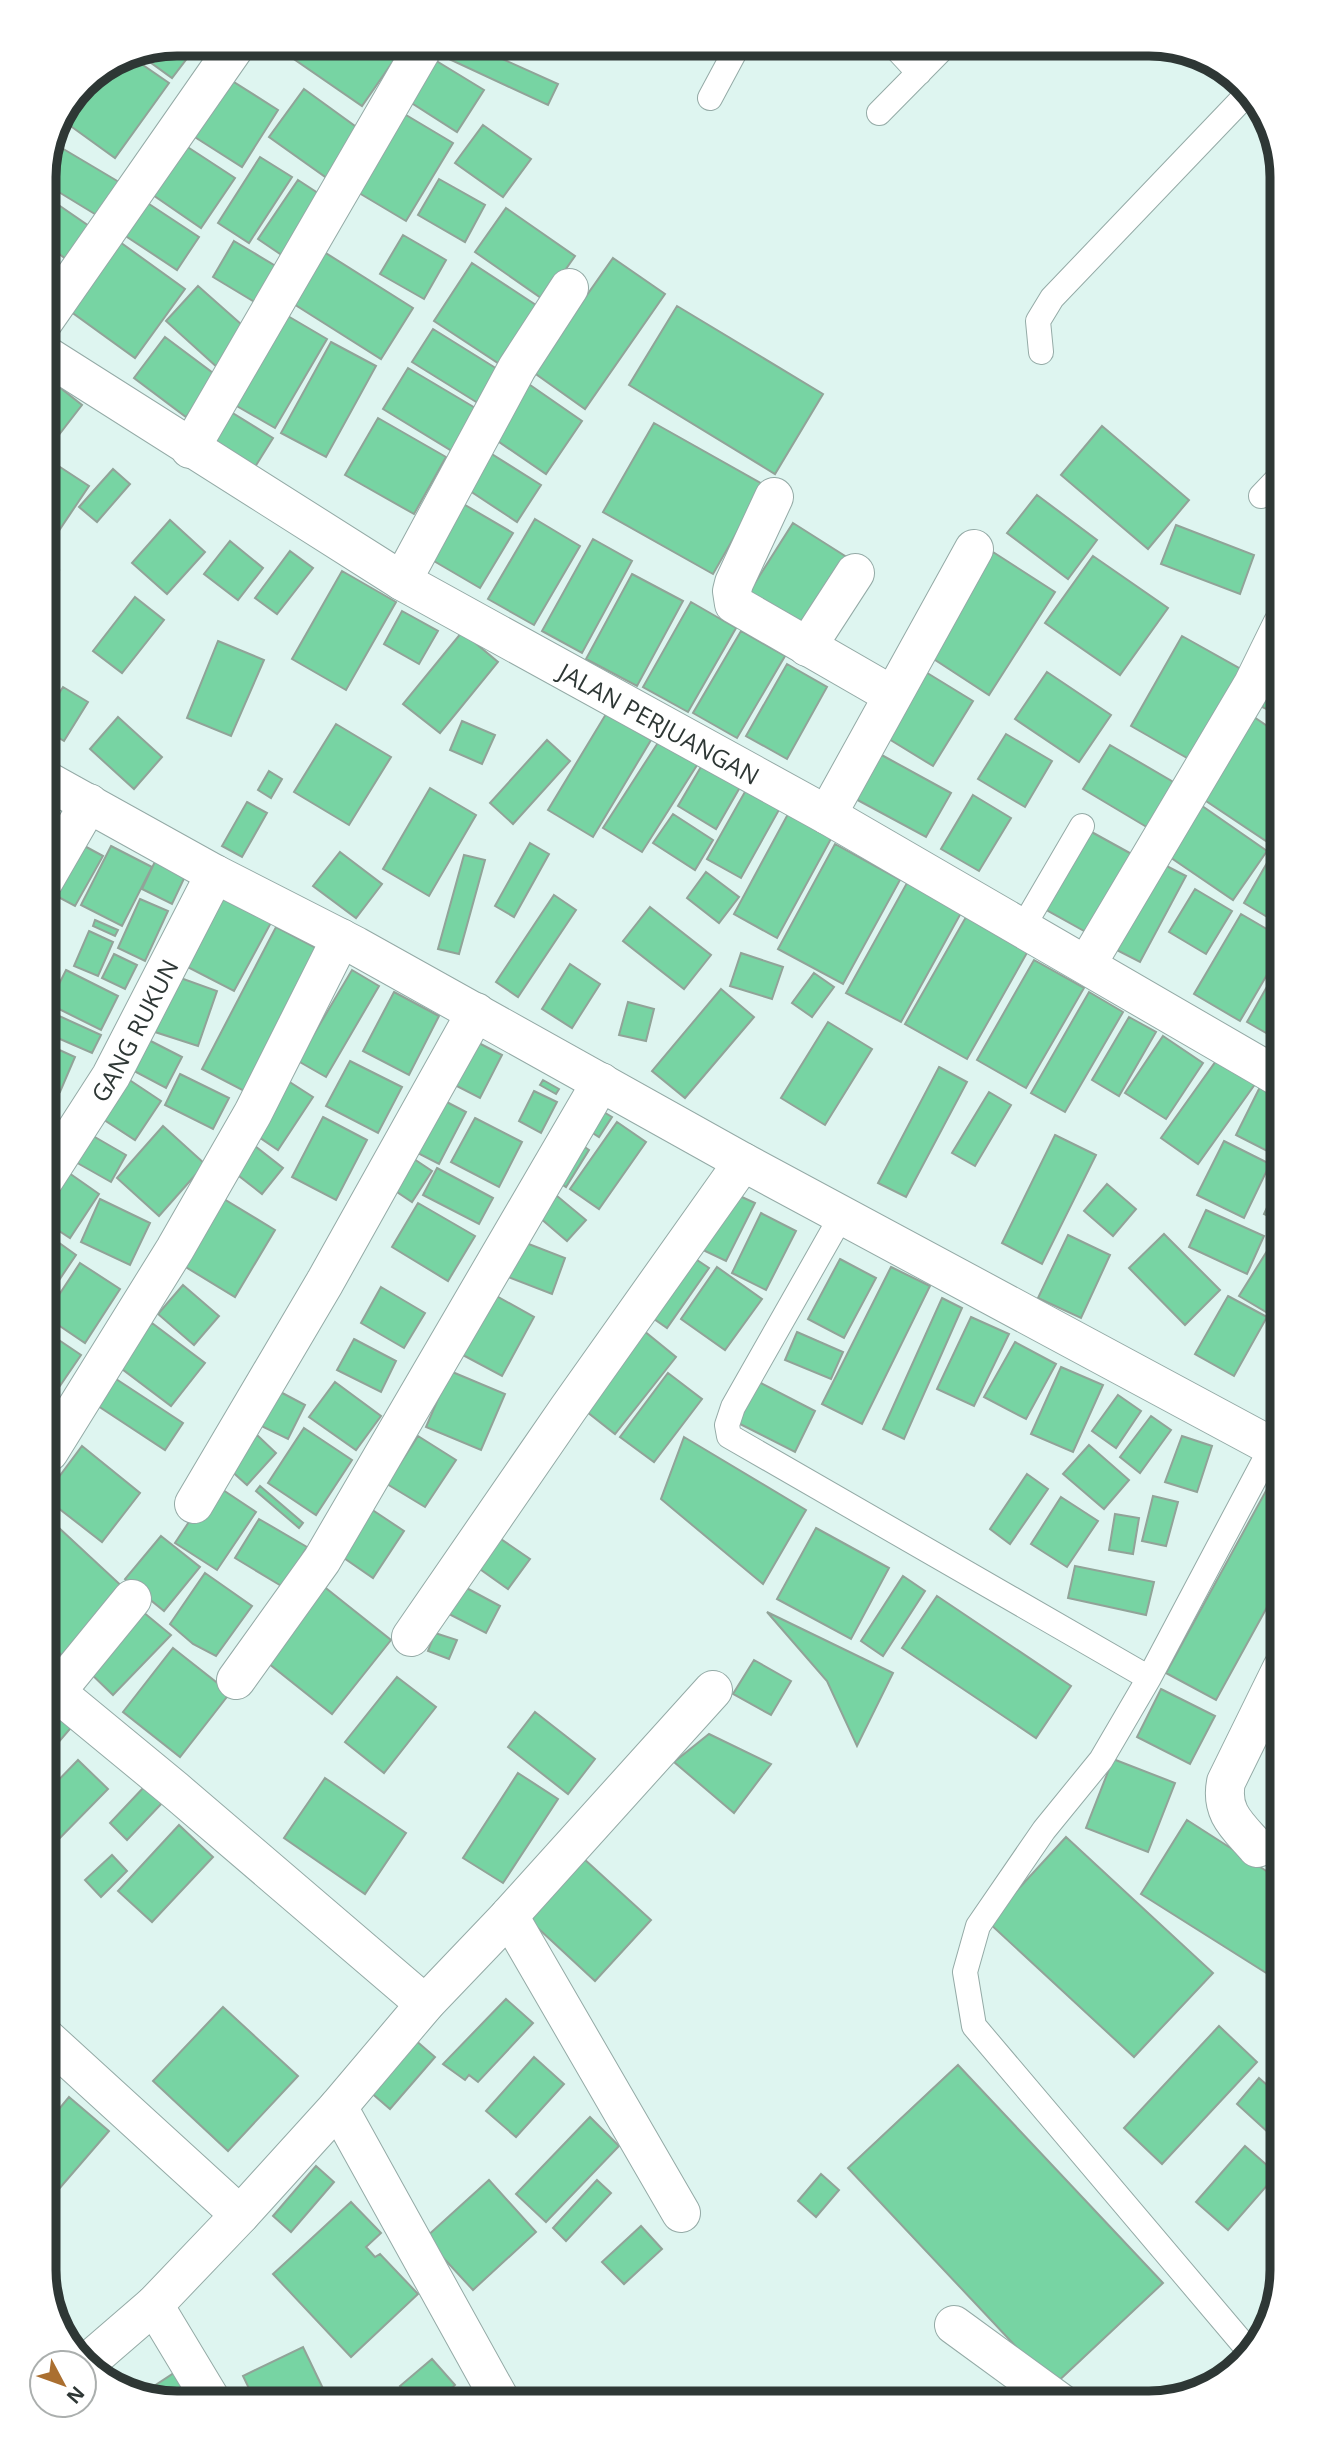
<svg xmlns="http://www.w3.org/2000/svg" width="1326" height="2447" viewBox="0 0 1326 2447" font-family="'Open Sans',sans-serif">
<style>
.building{fill:#77d4a3;stroke:#91a398;stroke-width:2}
.lines{fill:none;stroke-linecap:round;stroke-linejoin:round}
.lane-casing{stroke:#94aaa6;stroke-width:26}
.street-casing{stroke:#94aaa6;stroke-width:40}
.lane{stroke:#fff;stroke-width:24}
.street{stroke:#fff;stroke-width:38}
.labels{text-anchor:middle;dominant-baseline:central;stroke-width:7;stroke-linejoin:round;paint-order:stroke}
.street-label{font-size:24px;fill:#2e3735;stroke:#fff}
.rim{fill:none;stroke:#2e3735;stroke-width:9}
</style>
<rect width="100%" height="100%" fill="#def5f0"/>
<path class="building" d="M177,44H198L172,78L136,52Z
M272,44H370L394,60L362,106Z
M386,44H404L398,52Z
M438,44H469L558,84L548,105L434,52Z
M483,44H510L505,54Z
M127,54L169,83L115,158L65,122L83,83Z
M425,54L484,90L457,132L399,95Z
M226,77L278,110L242,167L190,134Z
M304,89L366,134L331,181L269,137Z
M396,109L453,143L406,221L349,187Z
M483,125L531,159L503,197L455,163Z
M55,144L124,185L103,219L44,183V169Z
M183,144L235,178L201,228L150,193Z
M260,157L292,177L249,243L218,223Z
M439,179L485,205L465,242L418,215Z
M298,180L327,199L286,258L258,239Z
M44,195L89,226L66,259L44,243Z
M140,198L199,237L177,270L118,231Z
M506,208L575,256L544,300L475,252Z
M403,235L446,260L424,299L380,274Z
M113,237L185,289L135,358L63,306Z
M234,241L284,271L263,307L213,277Z
M321,250L413,308L381,359L289,301Z
M613,258L665,294L585,409L533,372Z
M472,263L542,309L504,367L434,321Z
M198,286L250,332L218,368L166,321Z
M677,306L823,394L775,474L629,385Z
M281,312L327,339L275,428L228,401Z
M433,329L502,372L481,405L412,362Z
M165,337L217,376L186,417L134,378Z
M331,342L376,366L326,457L281,433Z
M408,368L477,409L452,451L383,409Z
M520,378L582,421L546,474L483,431Z
M49,379L82,405L44,454V386Z
M223,407L273,438L255,467L205,437Z
M378,418L446,457L414,514L345,475Z
M654,423L764,485L713,574L603,512Z
M1102,426L1189,500L1148,549L1061,475Z
M487,451L541,485L517,522L464,487Z
M60,467L89,486L56,535L44,527V492Z
M113,469L130,484L97,522L79,507Z
M1037,495L1097,540L1068,579L1007,533Z
M460,502L513,533L480,588L427,557Z
M535,519L580,546L534,625L488,599Z
M170,520L205,552L167,594L132,563Z
M793,523L853,561L807,632L748,594Z
M1176,525L1254,555L1240,594L1161,564Z
M593,539L632,561L582,653L542,631Z
M230,541L263,568L238,600L204,574Z
M290,551L313,568L277,614L255,598Z
M993,552L1055,592L989,695L926,654Z
M44,556L59,570L44,587Z
M1093,556L1168,608L1120,675L1045,623Z
M342,571L396,602L346,690L292,659Z
M632,574L683,601L637,686L586,659Z
M135,597L164,620L122,673L93,651Z
M691,602L736,628L688,712L643,687Z
M402,611L438,631L419,664L384,644Z
M741,631L785,656L737,738L693,713Z
M462,632L498,662L440,733L403,704Z
M1182,636L1246,672L1194,762L1131,726Z
M218,641L264,660L231,736L187,718Z
M1282,655V716L1262,707Z
M787,664L827,687L787,759L746,736Z
M924,671L973,701L933,766L884,736Z
M1047,672L1111,715L1079,762L1015,719Z
M63,687L88,702L64,741L44,729V717Z
M606,714L651,740L593,837L548,810Z
M1251,715L1282,736V817L1266,841L1197,795Z
M118,717L162,757L134,789L90,749Z
M462,721L495,735L482,764L450,750Z
M336,724L391,757L349,825L294,792Z
M1006,734L1052,761L1025,807L978,779Z
M661,738L699,762L642,852L603,828Z
M547,740L570,761L513,824L490,803Z
M1110,745L1182,787L1155,832L1083,789Z
M878,753L951,793L926,837L852,797Z
M705,760L743,782L716,829L678,806Z
M269,771L282,779L271,798L258,790Z
M430,788L476,815L429,896L383,869Z
M746,790L780,808L741,878L707,859Z
M973,795L1011,818L979,871L941,849Z
M44,796L54,801L44,820Z
M1195,801L1267,851L1233,900L1161,851Z
M247,802L267,813L242,857L222,846Z
M673,814L713,840L695,870L653,843Z
M788,814L832,837L777,938L734,914Z
M1088,830L1137,857L1093,936L1043,908Z
M1282,837V926L1244,903Z
M77,842L103,856L75,906L49,892Z
M530,843L549,854L514,917L495,906Z
M835,844L900,880L843,984L778,949Z
M111,846L152,867L122,926L81,905Z
M340,852L382,884L356,918L313,886Z
M159,853L189,868L172,904L142,889Z
M464,855L485,860L459,954L438,949Z
M1153,859L1186,876L1140,962L1107,945Z
M706,872L739,897L719,923L687,898Z
M907,883L961,913L901,1022L846,993Z
M215,888L273,919L234,991L176,961Z
M1195,889L1232,911L1206,954L1169,932Z
M554,895L576,910L518,997L496,982Z
M140,899L168,911L145,961L118,948Z
M650,907L711,955L684,989L623,941Z
M1241,914L1282,938V949L1240,1021L1194,994Z
M966,917L1028,951L967,1059L905,1024Z
M95,920L118,930L115,936L93,926Z
M276,927L322,951L248,1093L202,1069Z
M89,931L113,942L98,976L74,966Z
M741,953L783,967L772,999L730,986Z
M114,954L137,965L125,989L102,978Z
M1034,960L1084,988L1026,1088L977,1060Z
M1282,960V1042L1247,1022Z
M570,964L600,984L572,1028L542,1009Z
M66,970L118,996L101,1030L49,1004Z
M352,970L379,986L326,1077L298,1061Z
M814,973L834,987L812,1017L792,1003Z
M175,976L217,991L198,1046L155,1032Z
M721,989L754,1017L685,1098L652,1071Z
M394,992L439,1016L409,1075L363,1051Z
M1089,992L1123,1012L1065,1112L1031,1093Z
M628,1002L654,1009L646,1041L619,1035Z
M46,1010L101,1035L92,1053L44,1032Z
M1129,1017L1156,1032L1119,1096L1092,1080Z
M828,1022L872,1049L825,1125L781,1098Z
M137,1034L182,1057L166,1088L121,1064Z
M1163,1036L1203,1063L1166,1119L1125,1093Z
M471,1039L502,1055L480,1098L449,1082Z
M44,1043L75,1057L60,1092L44,1085Z
M1221,1054L1258,1080L1198,1164L1161,1138Z
M350,1061L402,1087L378,1133L326,1106Z
M939,1067L967,1082L906,1197L878,1183Z
M119,1073L161,1101L135,1140L92,1112Z
M180,1074L229,1098L213,1129L165,1105Z
M285,1079L313,1097L278,1150L250,1131Z
M543,1080L559,1089L556,1094L540,1085Z
M1262,1083L1282,1094L1281,1158L1236,1135Z
M534,1091L557,1102L541,1133L519,1121Z
M989,1092L1011,1105L975,1166L952,1153Z
M439,1098L466,1112L439,1164L412,1150Z
M597,1108L612,1117L599,1137L585,1128Z
M323,1117L367,1140L336,1200L292,1177Z
M475,1118L522,1142L499,1187L451,1162Z
M617,1122L646,1142L599,1209L570,1189Z
M44,1124L60,1133L44,1162Z
M163,1126L205,1164L159,1216L117,1178Z
M81,1129L126,1155L111,1182L65,1156Z
M1055,1135L1096,1155L1042,1264L1002,1243Z
M576,1141L589,1150L566,1187L552,1178Z
M1224,1141L1270,1164L1244,1218L1197,1195Z
M251,1143L283,1168L262,1194L230,1169Z
M411,1157L432,1171L412,1202L391,1188Z
M59,1166L99,1194L70,1238L44,1221V1188Z
M437,1168L493,1198L479,1224L423,1195Z
M1282,1175V1223L1264,1214Z
M1107,1184L1136,1209L1113,1236L1084,1211Z
M551,1191L586,1220L567,1241L533,1212Z
M731,1192L755,1203L726,1261L703,1250Z
M219,1196L275,1230L235,1297L179,1263Z
M100,1199L150,1223L130,1265L81,1242Z
M418,1203L475,1236L448,1281L392,1247Z
M1206,1210L1264,1236L1247,1274L1189,1247Z
M761,1213L796,1231L766,1290L732,1273Z
M44,1232L76,1255L47,1298L44,1296Z
M1164,1234L1220,1290L1185,1325L1129,1268Z
M1068,1235L1110,1255L1081,1318L1038,1298Z
M521,1241L565,1258L552,1294L508,1277Z
M1267,1251L1282,1260V1309L1276,1318L1239,1296Z
M688,1254L709,1268L667,1328L647,1314Z
M840,1259L876,1278L844,1338L808,1319Z
M80,1263L120,1289L85,1343L45,1316Z
M717,1267L762,1299L725,1350L681,1319Z
M891,1267L930,1286L862,1424L822,1404Z
M183,1285L219,1316L194,1345L158,1314Z
M381,1287L425,1313L404,1348L361,1323Z
M493,1294L534,1317L502,1376L461,1354Z
M1228,1296L1267,1317L1234,1376L1195,1354Z
M942,1298L962,1308L904,1439L883,1429Z
M971,1317L1009,1334L974,1406L937,1389Z
M152,1323L205,1363L171,1406L118,1366Z
M1282,1323V1350L1270,1341Z
M638,1326L676,1357L615,1434L577,1404Z
M44,1330L81,1355L49,1402L44,1399Z
M797,1332L843,1352L831,1379L785,1360Z
M354,1339L396,1361L381,1392L337,1370Z
M1015,1342L1056,1364L1026,1419L984,1397Z
M1061,1367L1103,1385L1073,1452L1031,1434Z
M450,1371L505,1394L481,1450L426,1427Z
M668,1373L702,1399L654,1462L620,1437Z
M113,1377L183,1423L165,1450L95,1404Z
M335,1382L381,1416L356,1450L309,1417Z
M759,1382L815,1411L795,1452L738,1423Z
M1282,1386V1408L1272,1398Z
M271,1387L305,1405L288,1439L253,1422Z
M1118,1395L1141,1411L1116,1448L1092,1431Z
M1151,1416L1171,1430L1140,1473L1120,1457Z
M304,1428L352,1460L316,1515L268,1483Z
M257,1435L276,1453L247,1485L228,1468Z
M418,1436L456,1460L425,1507L387,1484Z
M1182,1436L1212,1446L1197,1492L1165,1482Z
M684,1437L806,1510L763,1584L661,1499Z
M1089,1445L1129,1480L1104,1509L1063,1474Z
M82,1446L140,1493L102,1542L44,1497Z
M1027,1474L1048,1489L1010,1544L990,1529Z
M214,1484L256,1512L217,1570L175,1543Z
M260,1486L303,1523L299,1528L256,1491Z
M1267,1489L1282,1497V1580L1216,1700L1166,1673Z
M1153,1496L1178,1502L1166,1546L1142,1541Z
M1061,1497L1098,1521L1067,1567L1031,1544Z
M371,1509L404,1531L373,1578L341,1556Z
M1115,1514L1139,1518L1133,1554L1109,1550Z
M259,1519L307,1547L283,1587L235,1558Z
M58,1527L127,1591L65,1658L44,1639V1542Z
M816,1528L889,1568L851,1639L777,1599Z
M161,1536L200,1567L164,1611L125,1579Z
M498,1537L530,1559L508,1589L477,1567Z
M1075,1566L1154,1582L1146,1615L1068,1598Z
M205,1573L252,1606L216,1656L193,1644L170,1624Z
M903,1576L925,1591L883,1656L861,1641Z
M322,1585L391,1640L332,1714L263,1659Z
M461,1585L500,1606L486,1633L447,1613Z
M937,1596L1071,1686L1036,1738L902,1648Z
M137,1607L171,1635L113,1695L85,1668Z
M767,1612L893,1673L857,1746L827,1681Z
M435,1633L457,1640L449,1659L428,1651Z
M173,1648L230,1693L180,1757L123,1712Z
M754,1660L791,1681L771,1715L733,1694Z
M397,1677L436,1707L384,1773L345,1742Z
M1161,1689L1215,1716L1190,1764L1137,1737Z
M44,1697L76,1722L44,1759Z
M1282,1698V1743L1263,1732Z
M535,1712L595,1759L568,1794L508,1747Z
M709,1734L771,1764L734,1813L674,1762Z
M1113,1759L1175,1783L1148,1852L1086,1828Z
M78,1760L108,1789L51,1847L44,1840V1795Z
M518,1773L558,1799L503,1883L463,1858Z
M325,1778L406,1833L365,1894L284,1838Z
M145,1786L163,1802L127,1840L110,1823Z
M1187,1820L1282,1881V1983L1141,1894Z
M179,1825L213,1857L152,1922L118,1891Z
M1066,1837L1213,1973L1134,2057L988,1922Z
M112,1855L127,1871L101,1897L85,1880Z
M583,1858L651,1920L595,1981L528,1919Z
M506,1999L533,2023L478,2082L469,2075L465,2080L443,2064Z
M223,2007L298,2076L228,2151L153,2081Z
M1219,2026L1257,2062L1162,2164L1124,2128Z
M414,2039L435,2057L390,2109L369,2091Z
M534,2057L564,2084L516,2137L486,2111Z
M958,2065L1163,2283L1053,2386L848,2168Z
M1259,2078L1282,2098V2145L1237,2104Z
M69,2097L109,2131L46,2204L44,2202V2127Z
M590,2117L619,2146L546,2222L516,2194Z
M1245,2146L1277,2174L1228,2230L1196,2202Z
M316,2166L334,2182L291,2232L273,2216Z
M821,2174L839,2190L816,2217L798,2201Z
M489,2180L536,2232L473,2290L425,2238Z
M597,2180L611,2193L566,2241L553,2228Z
M351,2202L381,2233L366,2247L375,2257L380,2254L418,2294L351,2357L273,2274Z
M641,2226L662,2249L624,2284L602,2262Z
M303,2347L330,2403H256L243,2376Z
M432,2359L455,2385L435,2403H415L400,2386Z
M180,2369L201,2403H169L142,2394Z"/>
<g class="lines">
<defs>
<path id="lane" d="M892,44L919,73
M710,98L739,44
M879,113L947,44
M1041,352L1038,321L1052,298L1247,94
M1261,496L1282,474
M1023,927L1082,826
M842,1215L733,1407L727,1425L729,1436L1149,1678
M1250,2352L974,2026L965,1972L978,1926L1044,1830L1101,1760L1149,1678L1272,1446"/>
<g id="street">
<path d="M44,321L237,44"/>
<path id="s1" d="M44,354L402,581L827,815L1282,1079"/>
<path d="M190,449L425,44"/>
<path d="M774,497L734,583L732,591L734,604L892,695"/>
<path d="M402,581L517,368L569,288"/>
<path d="M807,647L855,573"/>
<path d="M44,779L215,874L356,946L743,1162L1282,1452"/>
<path d="M827,815L974,549"/>
<path d="M44,881L89,803"/>
<path d="M1087,964L1253,684L1282,625"/>
<path id="s2" d="M44,1180L111,1076L215,874"/>
<path d="M49,1452L175,1249L253,1113L341,938"/>
<path d="M194,1504L325,1282L476,1012"/>
<path d="M411,1637L568,1409L743,1162"/>
<path d="M236,1680L322,1560L601,1082"/>
<path d="M44,1682L175,1790L425,2004"/>
<path d="M56,1692L132,1599"/>
<path d="M1257,1848C1238,1826 1220,1813 1226,1782L1282,1668"/>
<path d="M509,1916L681,2213"/>
<path d="M44,2036L240,2215"/>
<path d="M338,2107L502,2403"/>
<path d="M154,2305L213,2403"/>
<path d="M954,2325L1061,2403"/>
<path d="M88,2362L154,2305L240,2215L338,2107L425,2004L509,1916L713,1690"/>
</g>
</defs>
<use href="#lane" class="lane-casing"/>
<use href="#street" class="street-casing"/>
<use href="#lane" class="lane"/>
<use href="#street" class="street"/>
</g>
<g class="labels">
<g class="street-label">
<text stroke="none"><textPath href="#s1" startOffset="718">JALAN PERJUANGAN</textPath></text>
<text stroke="none"><textPath href="#s2" startOffset="175">GANG RUKUN</textPath></text>
</g>
</g>
<path d="M0 0H1326V2447H0ZM177 56H1149A121 121 0 0 1 1270 177V2270A121 121 0 0 1 1149 2391H177A121 121 0 0 1 56 2270V177A121 121 0 0 1 177 56Z" fill="#fff" fill-rule="evenodd"/>
<path class="rim" d="M177 56H1149A121 121 0 0 1 1270 177V2270A121 121 0 0 1 1149 2391H177A121 121 0 0 1 56 2270V177A121 121 0 0 1 177 56Z"/>
<g transform="translate(63 2384) rotate(131)"><circle r="33" fill="#ffffff" stroke="#abafae" stroke-width="2"/>
<path d="M0-5L12 26L0 18L-12 26Z" fill="#aa6f30"/>
<text y="-10" font-size="19" font-weight="bold" text-anchor="middle" fill="#2e3735">N</text>
</g>
</svg>
